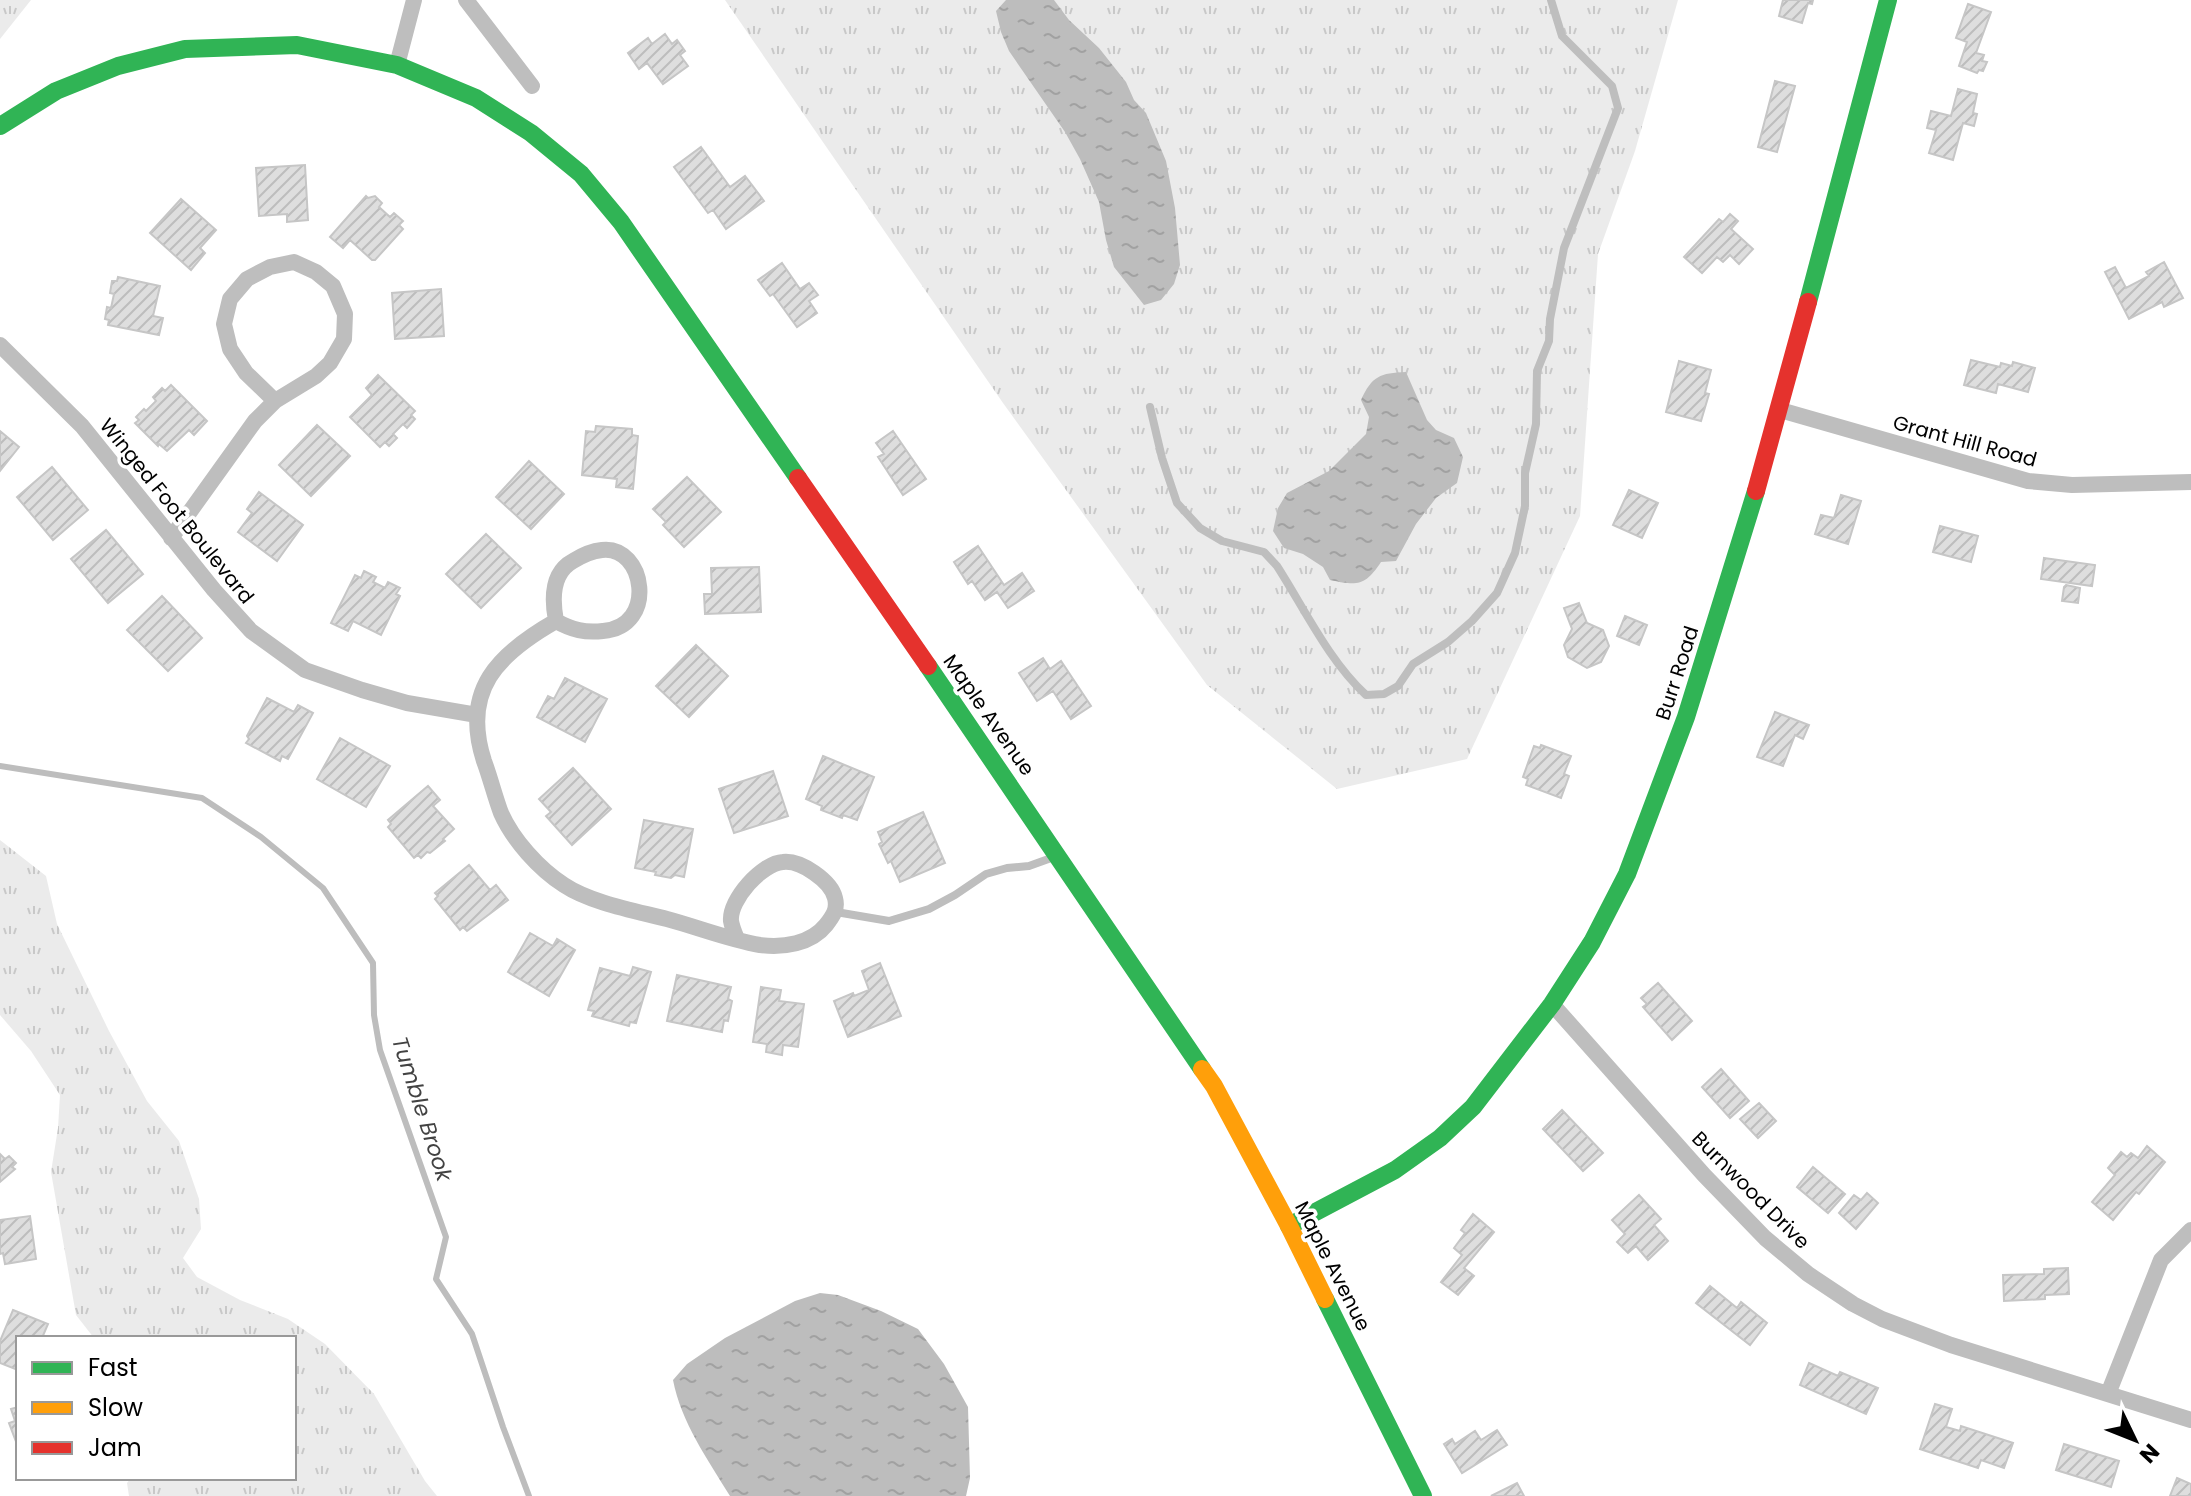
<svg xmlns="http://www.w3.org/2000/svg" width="2191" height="1496" viewBox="0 0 2191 1496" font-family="Poppins,sans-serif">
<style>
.grass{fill:url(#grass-tufts)}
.water{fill:url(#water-ripples)}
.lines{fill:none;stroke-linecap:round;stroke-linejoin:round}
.stream{stroke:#bdbdbd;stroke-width:6}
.building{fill:url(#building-hatch);stroke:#c6c6c6;stroke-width:2}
.lane{stroke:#bebebe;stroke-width:8}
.street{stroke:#bebebe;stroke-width:16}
.fast{stroke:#30b455;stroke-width:18}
.slow{stroke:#ff9f0a;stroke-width:18}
.jam{stroke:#e5322d;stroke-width:18}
.labels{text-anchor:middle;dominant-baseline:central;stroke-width:7;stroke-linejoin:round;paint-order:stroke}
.street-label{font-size:20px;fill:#000;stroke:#fff}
.water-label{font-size:22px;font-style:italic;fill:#424242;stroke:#fff}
</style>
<defs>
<pattern id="grass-tufts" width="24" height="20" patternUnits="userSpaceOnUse" patternTransform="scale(2)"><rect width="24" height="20" fill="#ebebeb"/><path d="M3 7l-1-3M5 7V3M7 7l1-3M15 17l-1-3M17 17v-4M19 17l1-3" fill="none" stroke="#c8c8c8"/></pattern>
<pattern id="water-ripples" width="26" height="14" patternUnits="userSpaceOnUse" patternTransform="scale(2)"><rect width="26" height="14" fill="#bdbdbd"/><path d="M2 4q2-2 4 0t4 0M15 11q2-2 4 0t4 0" fill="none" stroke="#a1a1a1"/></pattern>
<pattern id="building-hatch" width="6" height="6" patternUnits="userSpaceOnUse" patternTransform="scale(2)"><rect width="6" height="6" fill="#dedede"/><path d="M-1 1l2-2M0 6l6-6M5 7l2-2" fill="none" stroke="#bdbdbd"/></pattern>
</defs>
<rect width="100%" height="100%" fill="#fff"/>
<path class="grass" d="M0,0H31L0,39Z
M725,0H1678L1635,151L1598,254L1580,516L1467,759L1337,789L1207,685L1003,403Z
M0,840L46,876L57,924L109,1031L147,1101L179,1141L199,1199L201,1229L183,1258L197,1277L240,1300L288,1319L325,1344L374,1394L425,1481L437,1496H129L127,1483L131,1478H294V1338H94L76,1315L51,1172L58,1128L60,1095L31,1051L0,1015Z"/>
<path class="water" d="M1006,0H1054L1069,20L1099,48L1126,82L1134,100L1146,113L1166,161L1175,208L1180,265L1174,284L1161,300L1144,305L1114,267L1106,240L1099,202L1080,159L1065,132L1009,51L1001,32L996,11Z
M1406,372L1427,420L1436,430L1454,438L1463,457L1457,483L1436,498L1416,524L1396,561L1381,562C1365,586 1358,586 1330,580L1323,567L1303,554L1284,548L1273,531L1278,508L1287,493L1329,471L1366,434L1369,417L1361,400C1372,376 1380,373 1406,372Z
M820,1293L838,1295L881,1311L918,1329L944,1364L968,1407L970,1478L966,1496H730C708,1460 681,1422 673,1380L687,1364L725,1338L795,1301Z"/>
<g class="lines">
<path class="stream" d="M0,766L202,798L261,837L323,888L373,963L374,1015L380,1050L446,1237L436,1279L472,1334L503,1427L529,1496"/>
</g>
<path class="building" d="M1783,0H1813L1812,4L1808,3L1802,23L1779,16Z
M1968,4L1991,12L1976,53L1984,55L1982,61L1987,62L1983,71L1979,70L1977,73L1959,66L1967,42L1956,38Z
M665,34L672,44L677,40L685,51L680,55L688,66L663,84L647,63L639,69L628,53L648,38L652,44Z
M1775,81L1795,86L1777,152L1758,147Z
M1958,89L1977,94L1973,113L1977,114L1974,126L1963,123L1953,160L1929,153L1936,130L1927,128L1931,111L1951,116Z
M701,147L730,187L745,176L764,201L726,229L713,210L708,213L674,167Z
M305,165L308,220L287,222V214L259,216L256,168Z
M366,196L368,198L375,196L382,203L379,207L390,217L394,213L403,221L399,225L403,229L375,260H372L350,240L343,248L330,237Z
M181,199L216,230L200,248L205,253L191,270L150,233Z
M1730,214L1738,221L1731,229L1753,249L1739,264L1730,255L1723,262L1717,257L1702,273L1684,257L1719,219L1723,222Z
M2164,262L2183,298L2164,307L2162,302L2129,319L2105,272L2115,267L2126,288L2149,276L2146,272Z
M782,263L800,289L809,283L818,295L809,301L817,313L797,327L773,294L770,296L758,280Z
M118,277L160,286L153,316L163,318L159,335L108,325L109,320L105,319L107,307L111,308L114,294L110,293L112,281H117Z
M441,289L444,336L395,339L392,293Z
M1971,360L2000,367L2001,363L2012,366L2013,362L2035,368L2028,392L1998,384L1996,393L1964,385Z
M1679,361L1711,370L1705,393L1709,394L1701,421L1666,412Z
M378,375L415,411L411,415L415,419L407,428L403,424L393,434L397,438L389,446L385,442L380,447L350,417L372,395L366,388Z
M171,385L207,421L194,435L189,430L167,451L159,444L158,446L135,423L139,420L136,417L144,409L146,411L156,401L153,397L162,388L165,391Z
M317,425L350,456L311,496L279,465Z
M596,426L632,429V435L638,436L633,489L616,487L617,479L582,475L586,431L595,432Z
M0,431L19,447L0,471Z
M893,431L926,479L903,495L878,457L884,454L876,443Z
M529,461L564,494L531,529L496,497Z
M52,467L88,510L53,540L17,497Z
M687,477L721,512L684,547L663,525L666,522L653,509Z
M1629,490L1658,503L1642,538L1613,525Z
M259,492L303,525L277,561L238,532L252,513L247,509Z
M1841,495L1861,501L1848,544L1815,534L1821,515L1834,518Z
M1940,526L1978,536L1971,562L1933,552Z
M106,530L143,574L108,603L71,559Z
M486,534L521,568L481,608L446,574Z
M978,546L1004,585L1022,573L1034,591L1008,608L997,592L985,600L972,581L968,584L954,562Z
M2044,558L2095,565L2092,586L2041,579Z
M759,567L761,612L705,614L704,594H712L711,568Z
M364,571L376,577L373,582L385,588L388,582L400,588L396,594L400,596L381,635L353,621L348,631L331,623L355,575L361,578Z
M2066,585L2080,588L2078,603L2062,601L2064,587Z
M162,596L202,638L168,671L127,630Z
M1579,603L1587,623L1603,630L1609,646L1601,662L1587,668L1568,657L1564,645L1572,629L1564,608Z
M1625,616L1647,625L1639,645L1617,636Z
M696,645L728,676L689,717L656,686Z
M1043,658L1050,669L1061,661L1091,706L1071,719L1053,691L1037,701L1019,673Z
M565,678L607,699L585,742L537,717L548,696L554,699Z
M267,698L294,712L298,705L313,713L288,759L282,756L280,761L246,743L249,739L247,736Z
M1775,712L1809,725L1803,739L1795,735L1783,766L1757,757Z
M340,738L390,766L366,807L317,779Z
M1541,745L1571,756L1564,774L1569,776L1561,798L1526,785L1528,779L1523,777L1534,746L1540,748Z
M823,756L874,777L857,820L843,815L842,818L821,810L822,806L806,799Z
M573,768L611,809L572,845L546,816L551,812L539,799Z
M773,771L788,816L734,833L719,789Z
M428,786L440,800L433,806L454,829L443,839L445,841L430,853L427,852L421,858L418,855L414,858L388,827L391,824L388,820Z
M923,812L945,863L900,882L891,861L888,863L879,844L882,842L878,832Z
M644,820L693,829L684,877L675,875L671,878L655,875L656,872L635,868Z
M469,865L490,890L496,885L508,900L467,931L463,927L460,930L435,899L438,896L435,893Z
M530,933L553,946L557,939L575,950L549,996L508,972Z
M880,963L901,1016L848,1037L834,1001L853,993L854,996L869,990L862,971Z
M633,967L651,972L636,1023L630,1022L629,1026L592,1016L594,1011L588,1010L600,968L630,976Z
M677,975L731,987L728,999L732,1001L728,1021L724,1020L722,1032L667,1021Z
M1658,983L1692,1021L1672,1040L1643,1007L1647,1004L1641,998Z
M761,987L781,990L779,1001L804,1004L798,1047L783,1045L782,1055L766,1052L767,1044L753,1042Z
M1721,1069L1749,1101L1730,1118L1702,1087Z
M1759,1103L1776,1121L1758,1138L1740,1119Z
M1562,1110L1603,1153L1583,1171L1543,1129Z
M2147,1146L2165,1162L2139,1194L2136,1192L2113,1220L2092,1202L2115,1175L2108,1168L2121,1152L2127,1157L2131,1153L2138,1158Z
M0,1154L5,1159L9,1156L16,1163L12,1167L15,1169L0,1182Z
M1813,1167L1845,1194L1828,1213L1797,1187Z
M1867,1193L1878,1203L1856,1229L1839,1213L1854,1195L1861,1200Z
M1639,1195L1661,1219L1654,1225L1668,1241L1648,1260L1636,1246L1628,1253L1617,1242L1625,1234L1612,1220Z
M1473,1214L1494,1232L1464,1268L1474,1276L1458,1295L1441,1282L1462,1255L1454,1248L1465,1233L1461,1230Z
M30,1216L36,1259L5,1264L3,1253L0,1254V1220Z
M2068,1268L2069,1294L2045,1295V1299L2004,1301L2003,1275L2044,1274V1269Z
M1710,1286L1737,1308L1741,1302L1767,1323L1750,1345L1696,1303Z
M13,1310L48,1324L42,1338H18V1370L0,1363V1341Z
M1809,1363L1838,1376L1840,1372L1878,1388L1866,1414L1800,1385Z
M1935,1404L1952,1409L1946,1427L1960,1431L1961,1426L2013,1443L2004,1468L1981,1460L1978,1468L1920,1449Z
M18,1407V1447L9,1423L15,1421L11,1409Z
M1497,1430L1507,1445L1462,1473L1444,1444L1452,1439L1455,1444L1475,1431L1481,1440Z
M2064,1444L2119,1461L2111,1487L2056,1470Z
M2177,1478L2191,1484V1496H2170Z
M1517,1483L1524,1496H1491Z"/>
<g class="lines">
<path class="lane" d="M1150,407L1162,458L1177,503L1200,528L1222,541L1264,552L1277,566C1304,608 1329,661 1366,695L1384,694L1398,686L1413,664L1448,642L1472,621L1497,593L1515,553L1525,506V473L1536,424L1537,371L1549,341L1550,319L1564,248L1618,108L1612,86L1562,36L1551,0
M836,912L889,921L929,909L955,895L986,874L1007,868L1029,866L1054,857"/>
<path class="street" d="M466,0L532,86
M397,65L414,0
M0,345L82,426L214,590L251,631L305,670L362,690L407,703L477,715
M1780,410L2028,481L2072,485L2191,482
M171,538L255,421L275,401L316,376L330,363L344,339L345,314L333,286L316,272L294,262L270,267L247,279L230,299L224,324L230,349L246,373L275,401
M556,621C572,630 585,633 603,631C658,627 645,545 602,550C592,551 581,556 573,561C551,573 552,600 556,621C498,654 461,690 484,761C490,777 495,797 501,813C513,840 539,869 564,885C591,903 636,911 667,919C697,927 730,940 760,945C783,948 811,944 826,925C833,916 838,909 835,898C831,881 801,860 783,862C762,863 729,900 731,921C732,927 735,934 737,939
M1552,1004L1704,1175L1765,1238L1808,1274L1853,1304L1882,1319L1951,1345L2191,1420
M2108,1394L2161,1260L2191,1230"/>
<path class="fast" d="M0,126L56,91L118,66L185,49L297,45L397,65L476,98L531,133L581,174L621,222L798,478
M1808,302L1888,0
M928,666L1202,1069
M1289,1226L1395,1170L1440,1138L1473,1107L1552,1004L1592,942L1627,874L1686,717L1756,491
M1325,1299L1423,1496"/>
<path class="slow" d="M1202,1069L1214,1086L1289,1226L1325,1299"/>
<path class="jam" d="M798,478L928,666
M1756,491L1808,302"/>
</g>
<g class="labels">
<g class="street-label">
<text transform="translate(1965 441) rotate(15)">Grant Hill Road</text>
<text transform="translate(177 511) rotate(51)">Winged Foot Boulevard</text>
<text transform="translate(1677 673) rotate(-72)">Burr Road</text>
<text transform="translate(989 715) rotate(55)">Maple Avenue</text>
<text transform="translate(1751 1190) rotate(45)">Burnwood Drive</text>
<text transform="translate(1333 1266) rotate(63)">Maple Avenue</text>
</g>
<g class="water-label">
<text transform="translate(422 1109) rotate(72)">Tumble Brook</text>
</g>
</g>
<rect x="16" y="1336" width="280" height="144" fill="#ffffff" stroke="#999999" stroke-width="2"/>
<rect x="32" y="1362" width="40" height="12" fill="#30b455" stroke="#999999" stroke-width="2"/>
<text x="88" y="1376" font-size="24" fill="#000000">Fast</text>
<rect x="32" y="1402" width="40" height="12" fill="#ff9f0a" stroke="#999999" stroke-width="2"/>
<text x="88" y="1416" font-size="24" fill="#000000">Slow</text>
<rect x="32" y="1442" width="40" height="12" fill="#e5322d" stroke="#999999" stroke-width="2"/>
<text x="88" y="1456" font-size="24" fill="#000000">Jam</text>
<g transform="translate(2135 1440) rotate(133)" stroke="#ffffff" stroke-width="6" paint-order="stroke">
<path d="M0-6L14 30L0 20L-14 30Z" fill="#000000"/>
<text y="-12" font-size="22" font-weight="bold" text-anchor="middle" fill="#000000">N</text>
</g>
</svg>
